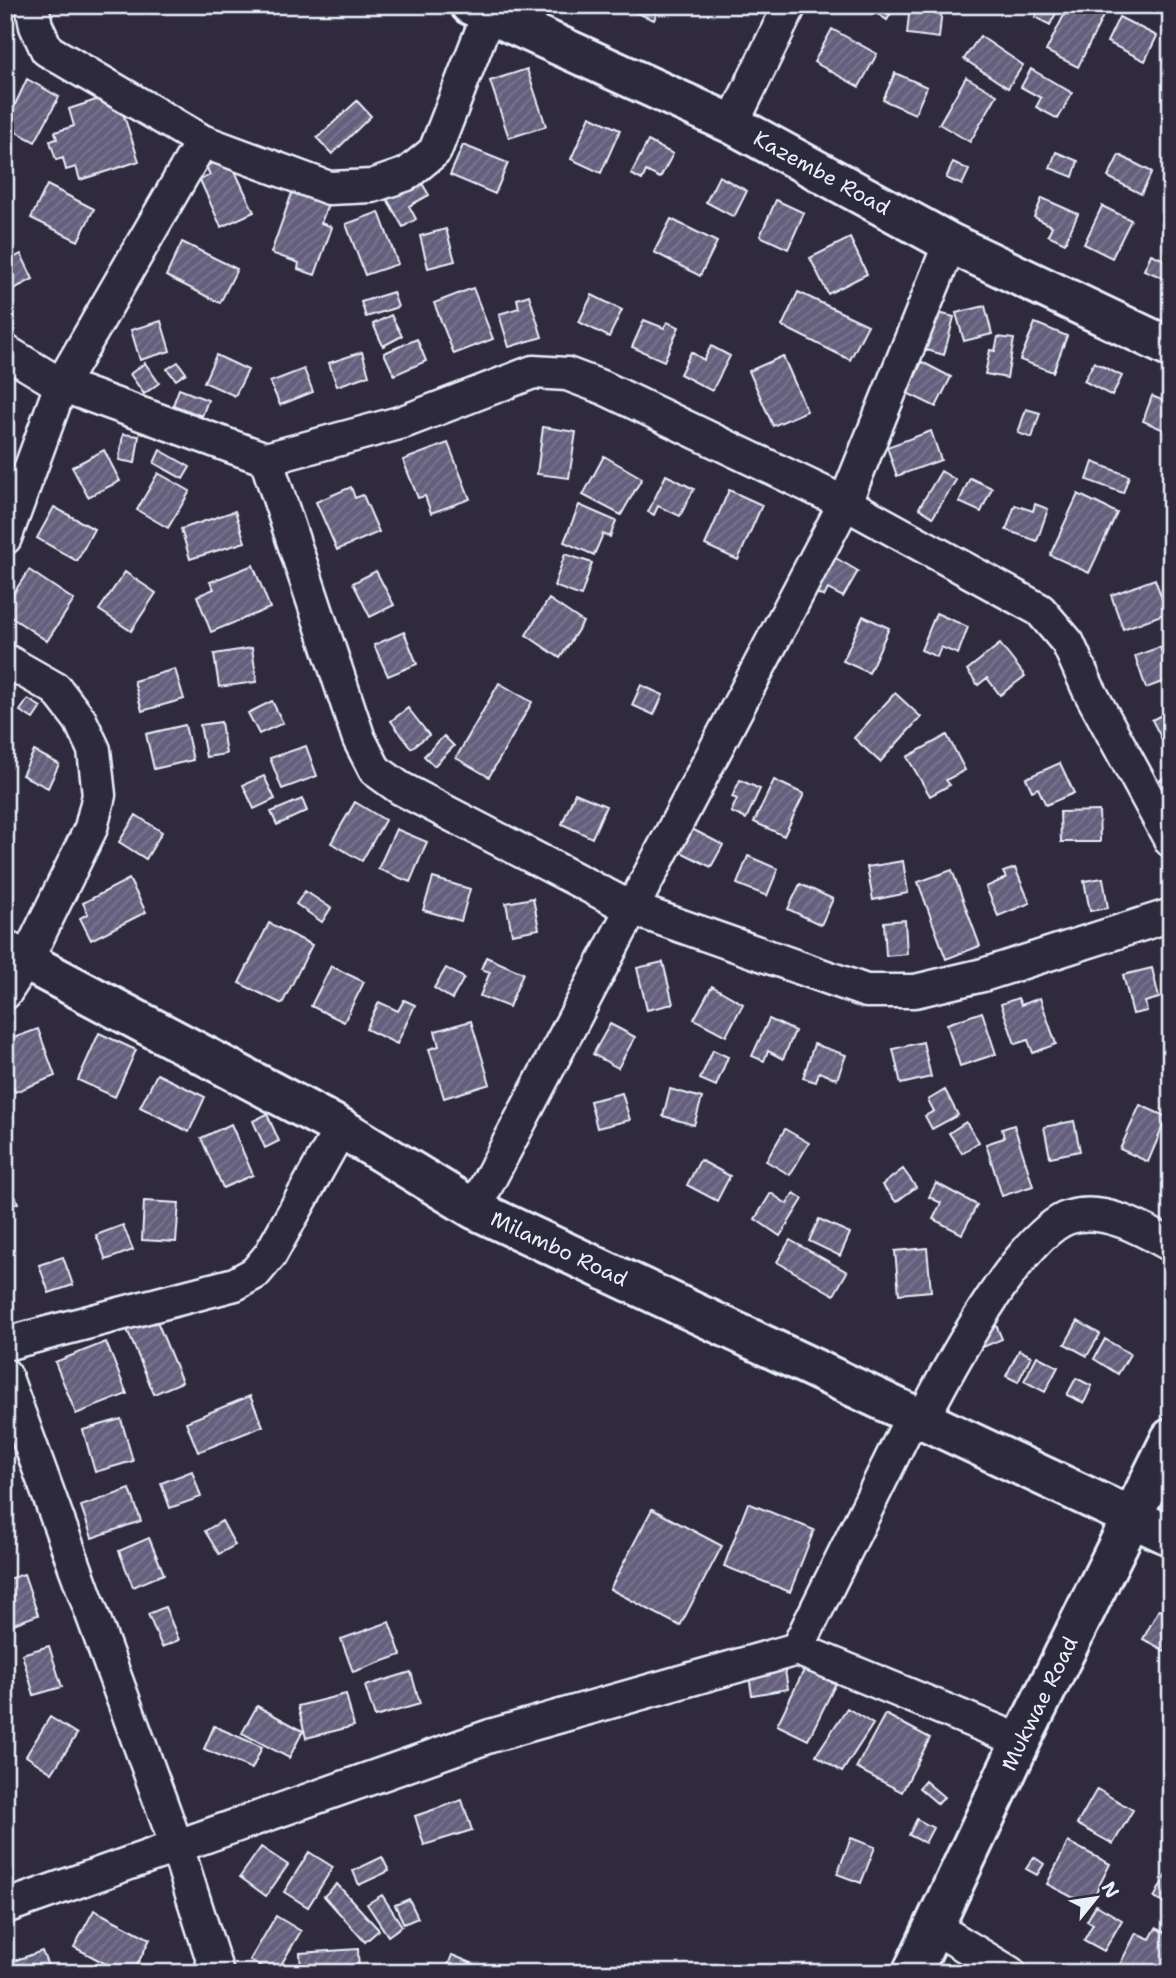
<svg xmlns="http://www.w3.org/2000/svg" width="1176" height="1978" viewBox="0 0 1176 1978" font-family="'Shantell Sans',sans-serif">
<style>
.building{fill:url(#building-hatch);stroke:#e8f1f8;stroke-width:2}
.lines{fill:none;stroke-linecap:round;stroke-linejoin:round}
.street-casing{stroke:#e8f1f8;stroke-width:37}
.secondary-casing{stroke:#e8f1f8;stroke-width:44}
.street{stroke:#2f2a3d;stroke-width:32}
.secondary{stroke:#2f2a3d;stroke-width:38}
.labels{text-anchor:middle;dominant-baseline:central;stroke-width:5;stroke-linejoin:round;paint-order:stroke}
.street-label{font-size:21px;fill:#e8f1f8;stroke:#2f2a3d}
</style>
<defs>
<pattern id="building-hatch" width="6" height="6" patternUnits="userSpaceOnUse" patternTransform="scale(1.75)"><rect width="6" height="6" fill="#655f7d"/><path d="M-1 1l2-2M0 6l6-6M5 7l2-2" fill="none" stroke="#7b7690"/></pattern>
</defs>
<rect width="100%" height="100%" fill="#2f2a3d"/>
<filter id="ink" filterUnits="userSpaceOnUse"><feTurbulence type="fractalNoise" baseFrequency=".0143" numOctaves="2"/><feDisplacementMap in="SourceGraphic" scale="14" xChannelSelector="R" yChannelSelector="G"/><feConvolveMatrix kernelMatrix="1 2 1 2 8 2 1 2 1" color-interpolation-filters="sRGB"/></filter>
<g filter="url(#ink)">
<path class="building" d="M617,5H660L654,20Z
M864,5H896L887,20Z
M910,5L942,9L939,38L907,34Z
M1041,5H1060L1050,25L1035,17Z
M1069,5L1108,6L1078,67L1046,51Z
M1119,17L1157,36L1145,61L1107,42Z
M832,29L877,54L859,87L814,62Z
M980,36L1023,65L1008,88L964,59Z
M527,69L546,126L509,138L490,81Z
M1031,69L1072,93L1058,119L1036,107L1041,98L1021,87Z
M895,73L927,87L915,114L883,100Z
M966,77L997,95L970,142L939,124Z
M27,79L59,97L35,142L5,126Z
M108,96L111,107L120,104L139,161L80,180L76,167L66,170L63,158L56,160L50,141L57,139L55,132L74,126L69,109Z
M357,101L371,116L332,154L317,138Z
M590,116L620,130L601,173L571,159Z
M648,141L673,154L660,178L646,171L642,180L631,174Z
M463,145L508,163L495,194L450,175Z
M1056,152L1078,161L1073,177L1050,168Z
M1119,155L1152,172L1141,194L1108,177Z
M228,156L254,212L221,227L200,180L210,175L206,166Z
M953,162L969,170L962,185L946,178Z
M719,176L747,191L734,217L706,202Z
M420,180L429,195L409,206L416,219L403,227L387,199Z
M47,185L94,209L78,241L31,218Z
M293,190L329,202L321,223L332,227L315,275L298,269L299,263L271,253Z
M1042,198L1078,214L1065,243L1048,235L1052,226L1034,217Z
M776,200L804,213L788,249L760,236Z
M1102,206L1131,220L1112,258L1084,244Z
M379,212L398,264L365,275L346,224Z
M671,219L717,242L700,276L654,252Z
M446,229L455,261L428,268L420,236Z
M850,238L867,274L828,294L810,258Z
M182,242L237,269L220,303L166,276Z
M21,254L33,279L14,289L5,273V262Z
M1151,254L1171,263V281L1144,270Z
M473,288L493,339L454,354L434,303Z
M393,292L398,307L366,317L361,302Z
M798,292L868,325L850,360L782,326Z
M529,295L542,337L509,347L499,314L519,308L517,299Z
M592,295L622,310L609,337L579,322Z
M985,306L992,334L964,341L956,313Z
M931,311L954,317L944,355L920,348Z
M391,315L402,336L383,346L373,324Z
M644,320L664,328L667,322L679,327L664,361L632,347Z
M161,321L170,351L140,360L131,330Z
M1035,323L1067,336L1053,372L1020,360Z
M998,337L1014,339L1007,378L985,374L990,350L995,351Z
M417,339L426,361L394,375L384,353Z
M711,346L730,356L712,391L680,374L691,352L704,360Z
M362,352L369,375L337,386L329,363Z
M216,355L248,370L235,396L204,382Z
M783,356L807,411L773,426L749,371Z
M178,362L186,373L176,380L167,369Z
M922,362L951,377L936,407L907,393Z
M1094,362L1122,376L1112,396L1084,381Z
M145,363L159,383L144,394L130,374Z
M304,369L313,392L280,405L270,382Z
M179,389L208,400L202,416L173,405Z
M1152,396L1171,404V433L1143,421Z
M1026,409L1040,413L1032,438L1018,433Z
M543,427L576,432L569,478L537,474Z
M931,431L941,460L897,476L887,447Z
M123,434L139,436L135,463L119,460Z
M448,443L470,499L431,513L425,496L418,498L403,460Z
M104,450L120,481L88,497L72,467Z
M160,450L190,467L183,479L154,463Z
M604,456L642,478L621,515L583,495Z
M1093,462L1129,476L1123,493L1087,480Z
M941,471L956,480L933,517L919,508Z
M158,473L190,491L168,528L137,510Z
M666,475L694,489L680,516L658,506L654,515L648,512Z
M970,478L992,488L981,512L959,502Z
M351,487L355,498L363,495L379,532L337,550L316,502Z
M729,490L762,505L738,560L705,545Z
M1078,494L1117,513L1089,573L1050,555Z
M1035,504L1048,509L1037,541L1006,530L1015,505L1033,511Z
M579,505L616,521L610,537L603,534L594,555L564,542Z
M54,507L94,529L77,561L37,538Z
M235,511L245,542L190,559L181,529Z
M565,554L592,563L581,596L554,586Z
M829,554L858,571L843,597L828,589L824,597L809,589Z
M253,565L270,608L211,632L197,596L214,589L210,582Z
M29,570L74,600L47,641L5,613V606Z
M376,571L394,605L370,617L353,583Z
M125,572L156,593L131,631L99,610Z
M1155,579L1167,613L1123,629L1111,595Z
M549,599L583,622L560,658L526,635Z
M936,613L968,627L958,654L941,647L937,657L921,650Z
M863,616L889,628L869,673L843,661Z
M404,632L417,664L388,676L374,645Z
M1000,644L1025,676L1000,695L987,678L978,685L967,670Z
M1160,647L1171,679L1146,688L1135,656Z
M252,648L257,682L219,687L214,654Z
M175,669L184,699L142,711L134,681Z
M499,683L532,702L489,777L456,758Z
M641,685L663,695L654,715L632,705Z
M895,693L921,717L880,762L854,738Z
M28,699L41,707L33,719L20,711Z
M272,701L283,723L259,734L248,713Z
M408,708L429,735L411,748L391,721Z
M1171,710V745L1166,747L1152,720Z
M221,722L226,754L206,757L200,725Z
M185,725L193,760L154,769L146,734Z
M947,735L965,770L946,780L950,785L930,796L907,757Z
M444,736L454,746L434,766L424,756Z
M306,746L317,776L282,789L270,758Z
M34,751L59,764L48,788L22,775Z
M1060,763L1074,793L1046,805L1038,788L1032,791L1026,778Z
M1171,775V813L1154,783Z
M264,776L275,799L254,809L243,785Z
M740,780L760,789L746,819L731,812L737,799L732,797Z
M774,780L804,794L784,836L754,822Z
M575,793L606,806L592,838L562,824Z
M302,799L307,811L277,825L271,812Z
M355,802L385,820L362,861L331,843Z
M1099,811L1100,842H1061L1060,812Z
M136,815L162,832L146,859L119,842Z
M690,828L723,845L711,867L679,851Z
M396,829L427,842L410,882L378,869Z
M748,856L778,869L767,896L737,884Z
M903,861L908,893L873,900L867,867Z
M1015,868L1030,903L998,916L986,887L1006,878L1003,872Z
M952,870L980,946L946,959L918,882Z
M433,878L470,889L461,921L423,910Z
M1103,878L1108,908L1090,911L1084,881Z
M129,879L146,912L91,940L80,918L88,914L83,903Z
M800,884L833,899L821,925L788,909Z
M305,891L331,908L322,922L296,904Z
M533,898L539,929L512,934L506,903Z
M905,920L907,954L886,956L884,922Z
M269,923L312,945L282,1004L239,983Z
M486,957L523,973L509,1007L480,996L490,972L481,969Z
M663,962L673,1004L647,1010L637,968Z
M331,966L364,982L344,1022L311,1006Z
M446,968L464,978L452,999L434,988Z
M1152,968L1159,998L1145,1002L1147,1011L1133,1014L1123,975Z
M712,986L743,1004L726,1036L694,1019Z
M1018,998L1021,1005L1040,998L1056,1044L1033,1053L1028,1040L1015,1044L1001,1004Z
M404,1000L415,1005L397,1044L366,1029L379,1002L398,1011Z
M982,1012L996,1054L960,1066L947,1024Z
M769,1019L795,1031L783,1059L768,1051L764,1061L752,1056Z
M471,1021L490,1084L444,1098L429,1049L439,1046L435,1031Z
M610,1024L635,1037L618,1068L593,1054Z
M38,1029L55,1076L15,1092L5,1066V1041Z
M99,1033L136,1050L115,1097L78,1080Z
M923,1042L931,1077L901,1084L893,1049Z
M814,1044L846,1055L837,1079L819,1072L816,1082L803,1078Z
M713,1050L728,1057L716,1086L700,1079Z
M157,1074L205,1097L189,1132L140,1107Z
M670,1089L702,1098L694,1125L663,1116Z
M945,1090L958,1115L932,1129L925,1116L934,1111L928,1100Z
M622,1093L630,1120L597,1128L590,1101Z
M1140,1105L1167,1117L1148,1162L1120,1149Z
M267,1114L279,1141L265,1148L253,1121Z
M1074,1121L1080,1151L1050,1157L1044,1127Z
M966,1122L979,1142L962,1153L949,1133Z
M231,1124L253,1175L223,1188L201,1138Z
M1014,1125L1033,1186L1002,1196L986,1144L1004,1138L1002,1129Z
M785,1129L809,1143L790,1175L766,1161Z
M700,1160L730,1176L717,1201L687,1185Z
M903,1169L916,1187L896,1202L882,1185Z
M5,1170L18,1203L5,1207Z
M936,1183L977,1205L962,1234L933,1219L941,1203L929,1197Z
M771,1193L787,1204L794,1193L803,1199L780,1236L755,1219Z
M144,1201L179,1203L176,1242L142,1240Z
M819,1219L850,1233L840,1256L809,1241Z
M123,1225L133,1250L106,1260L96,1235Z
M790,1240L847,1272L834,1295L777,1262Z
M927,1248L931,1291L899,1294L895,1251Z
M63,1257L73,1285L49,1293L39,1265Z
M154,1314L182,1382L154,1394L126,1327Z
M1078,1321L1100,1334L1087,1356L1065,1344Z
M996,1325L1002,1339L983,1347L977,1332Z
M1105,1339L1130,1354L1118,1374L1094,1359Z
M106,1342L127,1394L76,1414L55,1362Z
M1019,1350L1031,1356L1018,1382L1006,1376Z
M1037,1356L1058,1367L1045,1392L1024,1381Z
M1076,1378L1092,1386L1084,1403L1067,1395Z
M250,1396L263,1426L198,1452L186,1422Z
M121,1419L133,1461L95,1472L83,1430Z
M192,1471L201,1497L170,1508L161,1483Z
M130,1489L141,1521L92,1538L81,1506Z
M748,1503L814,1530L790,1592L724,1566Z
M652,1509L722,1546L680,1626L610,1589Z
M222,1521L235,1545L219,1554L205,1531Z
M149,1538L164,1574L133,1587L119,1551Z
M24,1574L38,1615L8,1626L5,1580Z
M165,1607L179,1640L162,1647L148,1614Z
M1159,1609L1171,1615V1654L1143,1639Z
M389,1622L401,1655L353,1672L341,1639Z
M49,1646L62,1687L34,1695L22,1654Z
M806,1666L837,1681L808,1740L777,1725Z
M785,1670L788,1689L752,1695L749,1676Z
M411,1672L420,1704L375,1717L365,1686Z
M346,1694L354,1726L306,1738L298,1706Z
M257,1706L303,1731L289,1758L242,1733Z
M847,1708L873,1724L842,1772L816,1755Z
M885,1714L930,1738L902,1792L856,1768Z
M50,1717L77,1734L52,1773L26,1756Z
M214,1726L262,1747L252,1769L204,1749Z
M925,1781L944,1797L938,1804L919,1788Z
M1097,1789L1133,1810L1113,1844L1077,1824Z
M462,1800L472,1830L424,1845L415,1816Z
M917,1819L933,1828L925,1843L909,1835Z
M851,1838L875,1847L861,1883L837,1874Z
M1068,1842L1110,1864L1089,1906L1047,1884Z
M261,1847L288,1865L266,1896L240,1877Z
M309,1852L333,1867L308,1907L284,1892Z
M382,1857L389,1871L359,1885L353,1871Z
M1034,1857L1044,1864L1037,1875L1026,1869Z
M1171,1865V1907L1154,1898Z
M337,1884L379,1930L365,1942L324,1896Z
M382,1895L402,1926L388,1936L367,1904Z
M409,1899L418,1918L404,1924L395,1905Z
M1096,1905L1122,1920L1104,1951L1084,1940L1093,1924L1087,1921Z
M94,1910L150,1939L133,1973H123L74,1947Z
M276,1916L301,1931L276,1973H272L250,1960Z
M1156,1928L1171,1936V1973L1117,1970L1136,1933L1150,1939Z
M358,1949L359,1973H301L300,1953Z
M42,1951L50,1971L5,1973V1964Z
M452,1955L496,1973H445Z"/>
<g class="lines">
<defs>
<path id="street" d="M32,5L36,26L47,50L202,141L329,188L372,186L407,174L435,151L488,15
M732,124L790,5
M5,351L61,385L266,459L403,422L533,372L567,374L604,388L845,503L1040,610L1068,643L1088,688L1171,841
M266,459L359,739L375,770L400,788L633,909L866,991H915L983,975L1171,915
M5,538L61,385L202,141
M5,660L56,689L80,720L94,750L99,795L91,828L27,959L5,993
M474,1209L845,503L950,243
M5,1344L235,1284L255,1273L270,1255L341,1128
M5,1375L177,1847L217,1973
M921,1422C945,1375 1021,1231 1070,1217C1104,1207 1142,1229 1171,1245
M797,1649L912,1417
M5,1907L490,1736L797,1649L1021,1741
M934,1927L1010,1973"/>
<g id="secondary">
<path id="s1" d="M470,5L732,124L950,243L1171,348"/>
<path id="s2" d="M5,950L341,1128L474,1209L1171,1536"/>
<path id="s3" d="M912,1973L1021,1741L1171,1438"/>
</g>
</defs>
<use href="#street" class="street-casing"/>
<use href="#secondary" class="secondary-casing"/>
<use href="#street" class="street"/>
<use href="#secondary" class="secondary"/>
</g>
</g>
<g class="labels">
<g class="street-label">
<text stroke="none"><textPath href="#s1" startOffset="390">Kazembe Road</textPath></text>
<text stroke="none"><textPath href="#s2" startOffset="630">Milambo Road</textPath></text>
<text stroke="none"><textPath href="#s3" startOffset="298">Mukwae Road</textPath></text>
</g>
</g>
<rect width="1176" height="1978" fill="none" stroke="#2f2a3d" stroke-width="28"/>
<rect x="14" y="14" width="1148" height="1950" fill="none" stroke="#e8f1f8" stroke-width="2.5" filter="url(#ink)"/>
<g transform="translate(1096 1898) rotate(60)" stroke="#2f2a3d" stroke-width="5" paint-order="stroke">
<path d="M0-5L12 26L0 18L-12 26Z" fill="#e8f1f8"/>
<text y="-10" font-size="19" font-weight="bold" text-anchor="middle" fill="#e8f1f8">N</text>
</g>
</svg>
